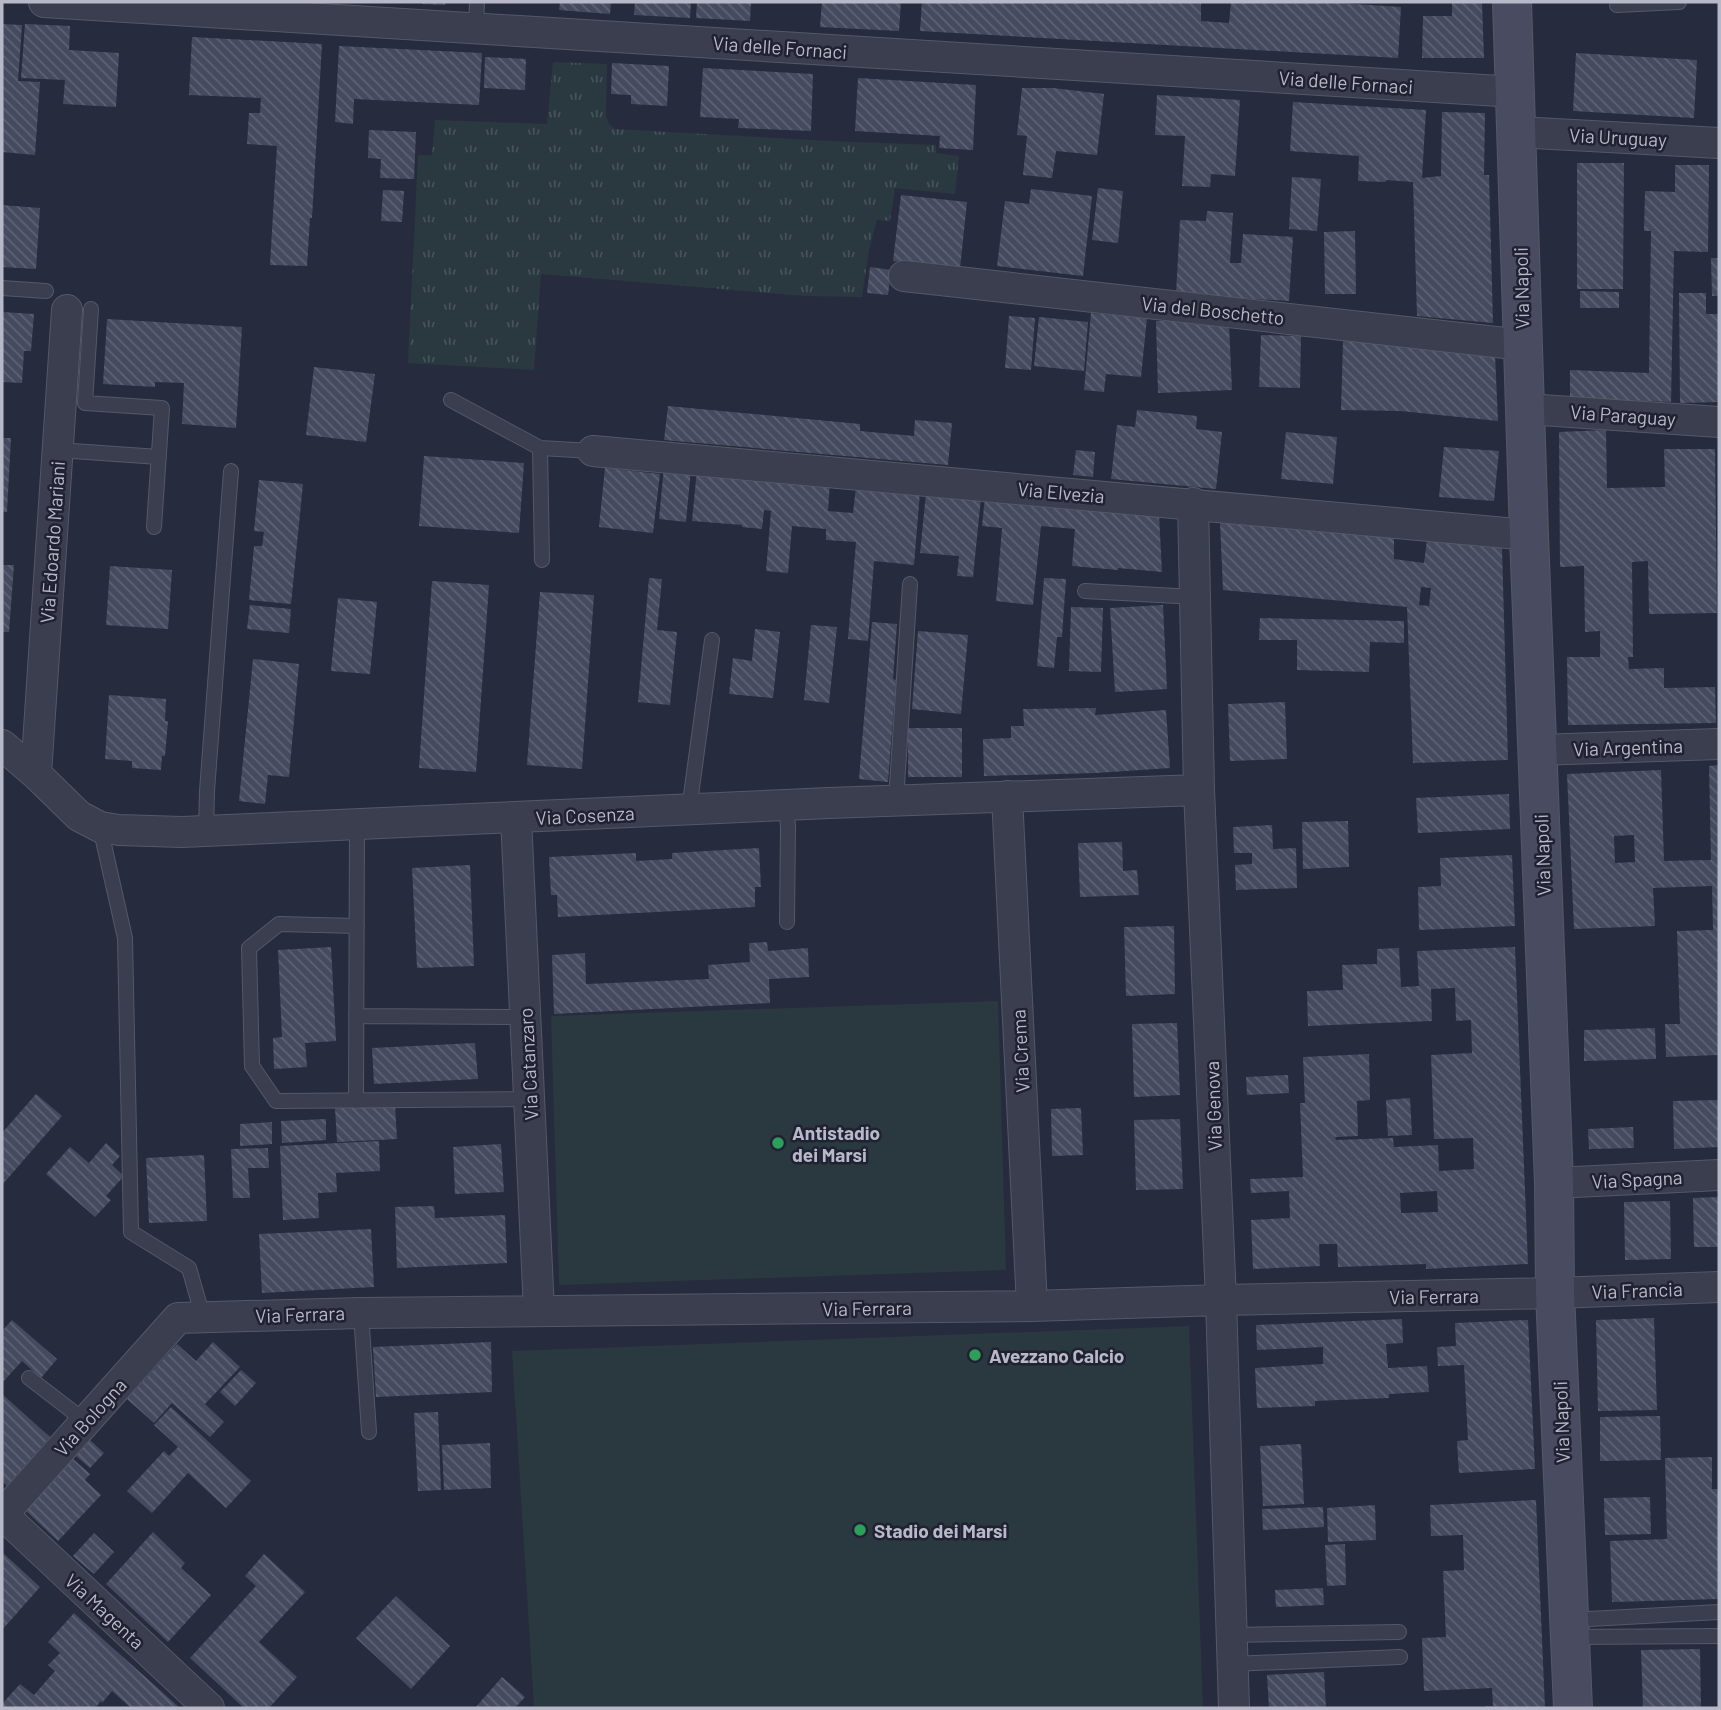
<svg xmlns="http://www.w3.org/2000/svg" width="1721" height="1710" viewBox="0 0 1721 1710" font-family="Barlow,sans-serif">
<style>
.grass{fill:url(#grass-tufts)}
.pitch{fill:#2a3840}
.building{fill:url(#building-back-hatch);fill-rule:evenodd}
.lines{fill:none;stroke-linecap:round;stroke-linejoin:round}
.service-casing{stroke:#565868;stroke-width:16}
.minor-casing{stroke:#565868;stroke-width:32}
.secondary-casing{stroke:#565868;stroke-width:40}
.service{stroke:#3b3e4e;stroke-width:14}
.minor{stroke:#3b3e4e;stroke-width:30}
.secondary{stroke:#494c60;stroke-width:38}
.leisure-dot{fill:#2e9e5b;stroke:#202233;stroke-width:2.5}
.labels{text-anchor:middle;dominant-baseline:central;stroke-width:5;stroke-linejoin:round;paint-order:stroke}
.street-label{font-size:19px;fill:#b7b9c8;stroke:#202233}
.poi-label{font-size:19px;font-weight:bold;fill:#b7b9c8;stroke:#202233;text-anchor:start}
</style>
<defs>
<pattern id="grass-tufts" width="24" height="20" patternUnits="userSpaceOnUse" patternTransform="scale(1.75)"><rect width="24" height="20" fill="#2a3840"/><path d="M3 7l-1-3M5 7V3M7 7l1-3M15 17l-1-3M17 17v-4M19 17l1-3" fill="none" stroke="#47535a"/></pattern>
<pattern id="building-back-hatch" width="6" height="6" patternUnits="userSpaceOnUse" patternTransform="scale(1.75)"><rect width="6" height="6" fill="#464a5f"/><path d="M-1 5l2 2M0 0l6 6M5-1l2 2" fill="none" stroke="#5e6274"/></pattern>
</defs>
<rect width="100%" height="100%" fill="#272b3e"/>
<path class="grass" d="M553,62L607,64L606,116L609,124L615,129L829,141L936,145V153L959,156L955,194L895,188L890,221L877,220L869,250L862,297L805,296L541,274L534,370L408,363L418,155H432L435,120L547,124Z"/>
<path class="pitch" d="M998,1001L1006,1270L559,1285L551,1016Z
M1189,1326L1203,1708H534L512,1351Z"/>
<path class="building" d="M422,2H446L445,5L422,4Z
M560,2H611L610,14L559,10Z
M635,2H691L690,18L634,15Z
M697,2H751L750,21L696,18Z
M822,2H901L899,31L820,27Z
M922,2H1201V21L1229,23L1231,2H1323L1401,7L1398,58L920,31Z
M1452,2H1482L1484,58H1422L1423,16H1452Z
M2,24L22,25L18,81L40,82L35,155L2,152Z
M25,24L70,26L69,50L119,53L116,107L63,104L65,80L21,78Z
M192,37L322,44L312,218H310L307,266L270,265L277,146L247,144L249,113H260L261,98L189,95Z
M339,46L482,53L479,105L354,99L353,124L335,122Z
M1576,53L1697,60L1694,118L1573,111Z
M485,57L526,59L525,90L484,88Z
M612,63L669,66L667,106L631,104V95L611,94Z
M703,68L813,74L811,131L738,128L739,119L700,117Z
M858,78L976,85L973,150L939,148L940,136L855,131Z
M1022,88H1053L1104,94L1097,155L1056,151L1052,178L1023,175L1027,136L1017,135Z
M1157,95L1240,100L1235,176L1211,174L1210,187L1182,186L1185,136L1155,135Z
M1293,102L1426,110L1422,178L1441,176L1442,112L1485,113L1484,175H1489L1493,323L1417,316L1413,182L1386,180V182L1358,181L1359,156L1290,151Z
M369,130L416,132L414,179L380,178L381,159L368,158Z
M1577,163H1624L1623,289H1577Z
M1675,165H1709L1708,252L1674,251L1671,402L1570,398V370L1649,373L1651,231H1644L1645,191L1675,192Z
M1292,177L1321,179L1317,231L1289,229Z
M1098,188L1123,191L1118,243L1092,240Z
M1031,189L1092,196L1083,276L997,266L1005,201L1029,204Z
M383,190L404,191L402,222L381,221Z
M901,195L967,202L960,269L893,261Z
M2,205L40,208L36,269L2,267Z
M1207,211L1233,213L1230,263H1241L1243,234L1293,237L1289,301L1176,294L1180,220L1206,221Z
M1355,231L1356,294H1325L1324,232Z
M1711,258H1719V296H1712Z
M870,267L891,270L888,295L867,293Z
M1580,291L1619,292V308H1580Z
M1679,293H1706V314H1719V402L1680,403Z
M2,312L34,314L31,351H24L22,383L2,382Z
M1091,313L1147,318L1141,377L1106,374L1104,392L1084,390Z
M1009,316L1035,318L1031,370L1005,368Z
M1039,317L1088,322L1084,371L1034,366Z
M107,319L242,327L236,428L182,424L184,383L155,382V387L103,384Z
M1196,320V325L1229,324L1232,390L1158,393L1156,321Z
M1261,335L1301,336L1300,388L1259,387Z
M1343,341L1402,342L1495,355L1498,421L1400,411L1341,410Z
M314,367L375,374L366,442L306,435Z
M668,406L860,424V431L914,436L915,420L952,423L948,465L664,440Z
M1137,410L1197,416L1196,429L1222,432L1216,489L1111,479L1117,425L1135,427Z
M1606,430L1607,488L1665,487L1664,449H1715L1717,613L1649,614L1648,561L1632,562L1633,657H1628L1629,669L1664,668V688L1715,687L1716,723L1568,725L1567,657H1600V631L1585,632L1584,566L1560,567L1559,432Z
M1286,432L1337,437L1333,484L1281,479Z
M2,438H11L7,512H2Z
M1444,447L1499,451L1494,501L1439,497Z
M1076,450L1095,452L1093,477L1073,475Z
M424,456L524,463L519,533L419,526Z
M664,467L691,469L686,522L659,519Z
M605,468L660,474L653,533L599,527Z
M697,469L830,482L828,511L853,513L856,487L920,492L914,565L874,561L868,641L848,639L856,542L826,540V529L792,526L788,573L766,571L771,511L764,510L762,529L742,527V525L692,521Z
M259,480L303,484L291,604L249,600L254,546H262L264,532L254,531Z
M926,493L981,498L973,577L957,576L959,556L920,553Z
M985,497L1159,514L1162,572L1118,568V570L1072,566L1075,529L1041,526L1033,605L996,601L1002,528L982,526Z
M1220,522L1394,534V559L1424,563L1427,540L1502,548L1508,760L1413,763L1407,607L1223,590ZM1421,587L1431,588L1429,606L1419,605Z
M2,565H14L9,632H2Z
M110,566L172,570L168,629L106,625Z
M649,578L662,579L657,630L677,632L670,705L638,702Z
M1044,578L1066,579L1062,637H1057L1054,668L1037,666Z
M432,581L489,585L476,772L419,768Z
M540,592L594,595L582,769L527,765Z
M338,598L377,602L370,674L331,671Z
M250,605L291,609L289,633L247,629Z
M1163,605L1167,689L1115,692L1110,608Z
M1071,607L1103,608L1101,672L1069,671Z
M1260,618L1404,621V643L1370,642L1369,672L1297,670V640H1259Z
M872,622L897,624L893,679L896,680L888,782L859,779Z
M811,625L837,627L829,703L804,700Z
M755,629L780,632L773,698L729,694L733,658L752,661Z
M918,631L968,635L961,714L912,709Z
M253,659L299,664L289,777L268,775L265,804L239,801Z
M109,695L166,699L165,721H168L165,756H162L161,770L132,768V761L105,759Z
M1285,702L1287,759L1230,761L1228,704Z
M1096,708L1095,715L1166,710L1170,768L1096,773L984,776L983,739L1011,738V726H1024L1023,709Z
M908,728H962V777H908Z
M1719,765V1055L1666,1057L1665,1024H1680L1677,931L1713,930L1712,886L1653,888L1655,926L1574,929L1567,774L1661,770L1664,861L1711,860L1709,766ZM1634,835L1635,862L1615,863L1614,836Z
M1509,794L1510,829L1418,833L1416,798Z
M1348,821L1349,867L1303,869L1302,822Z
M1272,825L1273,849L1296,848L1297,888L1236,890L1235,865L1252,864V853H1234L1233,827Z
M1122,842L1123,871L1137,870L1139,895L1080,897L1078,843Z
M759,848L761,887H755V907L558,917L557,895H551L549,857L636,853V861L672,859V853Z
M1512,855L1515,926L1419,930L1418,887L1441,886L1440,858Z
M470,865L474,966L417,968L412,868Z
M1174,926L1175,994L1126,996L1124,927Z
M767,942L768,951L808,948L809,977L769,979L770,1003L554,1014L552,955L585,953L586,984L709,979L708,965L750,962L749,943Z
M331,947L336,1041L305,1043L307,1067L274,1069L273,1038L282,1037L278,950Z
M1515,947L1528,1264L1426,1269V1264L1338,1267L1337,1244H1319L1320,1266L1253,1269L1251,1220L1290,1218L1289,1191L1251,1193L1250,1179L1303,1177L1300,1103H1305L1303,1057L1369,1054L1370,1100L1357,1101L1358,1136L1335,1137L1336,1140L1393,1138L1394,1147L1438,1145L1439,1171L1474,1169L1473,1138L1434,1139L1431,1055L1472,1053L1471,1020L1456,1021L1455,988L1431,989L1432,1021L1308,1026L1307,991L1343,990L1342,965L1377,964V949L1399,948L1401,987L1419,986L1417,951ZM1437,1191L1438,1212L1401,1213L1400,1193Z
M1177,1023L1180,1095L1134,1097L1132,1024Z
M1655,1028L1656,1059L1584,1061V1030Z
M475,1043L478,1079L374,1084L372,1048Z
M1288,1075L1289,1093L1247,1095L1246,1077Z
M36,1094L62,1116L2,1185V1133Z
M1410,1098L1412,1135L1388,1136L1386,1100Z
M1719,1100V1147L1674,1149L1673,1101Z
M395,1105L397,1139L337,1142L335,1108Z
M1081,1108L1083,1155L1052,1156L1051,1109Z
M326,1119V1140L282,1143L281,1121Z
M1180,1119L1183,1189L1136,1190L1134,1120Z
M272,1122V1144L240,1146V1124Z
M1633,1127L1634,1148L1589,1149L1588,1129Z
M379,1141L380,1171L336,1173L337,1192L318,1193L319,1218L283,1220L280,1146Z
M106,1143L120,1156L112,1165L124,1176L106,1196L111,1200L95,1217L46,1174L70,1147L89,1163Z
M501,1144L504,1192L455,1194L453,1147Z
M268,1148L269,1168H248L250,1198H233L231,1149Z
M204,1155L207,1221L149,1223L146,1158Z
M1719,1197V1247H1694L1693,1198Z
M1670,1201L1671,1259L1625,1260L1624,1202Z
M434,1206L435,1218L505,1215L507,1263L397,1268L395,1207Z
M371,1229L374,1287L262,1293L259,1234Z
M1654,1318L1657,1410L1598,1411L1596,1320Z
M1402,1319L1403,1343L1386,1344L1388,1368L1427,1366L1429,1392L1389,1394V1398L1315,1401V1406L1257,1408L1255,1368L1323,1364V1347L1257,1350L1256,1325Z
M12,1320L57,1359L41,1378L22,1361L2,1383V1331Z
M1528,1320L1535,1469L1459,1473L1457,1441L1468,1440L1464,1365L1438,1366L1437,1347L1456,1346L1455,1323Z
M213,1342L240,1367L205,1404L224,1422L210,1437L172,1403L154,1423L127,1399L177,1344L196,1361Z
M491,1342L492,1392L376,1397L373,1347Z
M241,1370L256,1383L235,1406L220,1392Z
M2,1394L50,1437L7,1486L2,1481Z
M171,1407L251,1481L226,1508L188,1473L152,1513L127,1491L164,1451L169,1456L178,1447L154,1425Z
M438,1412L441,1490L418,1491L414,1413Z
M1660,1416L1661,1460L1600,1461V1417Z
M90,1440L104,1453L90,1468L76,1456Z
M490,1443L491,1488L444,1490L442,1445Z
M1301,1444L1304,1504L1263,1506L1260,1446Z
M1712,1457V1489H1719V1599L1612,1602L1610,1541L1667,1539L1665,1458Z
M72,1458L90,1474L85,1480L101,1495L58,1541L25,1510Z
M1650,1497L1651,1534L1605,1535L1604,1498Z
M1536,1500L1545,1708H1486V1706H1493L1492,1688L1424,1691L1422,1638L1446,1637L1443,1571L1464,1570L1463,1535L1431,1536L1430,1505Z
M1375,1505L1376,1540L1328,1542L1327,1508Z
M1323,1507L1324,1527L1263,1530L1262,1509Z
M153,1532L185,1563L181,1568L211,1595L168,1642L106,1584Z
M94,1533L114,1552L94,1574L73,1556Z
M1345,1544L1346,1585L1327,1586L1325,1545Z
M2,1552L40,1587L2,1630Z
M264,1554L305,1592L259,1642L297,1677L269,1708H244L190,1658L256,1586L245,1576Z
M1323,1588L1324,1605L1276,1607L1275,1590Z
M396,1596L450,1646L411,1689L356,1638Z
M74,1613L86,1624L180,1708H131L112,1691L102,1703L101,1701L95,1708H2V1704L20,1684L34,1695L55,1671L48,1665L60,1653L48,1642Z
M1700,1649L1701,1708H1643L1641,1650Z
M1324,1672L1326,1708H1269L1267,1675Z
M502,1677L525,1697L515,1708H475Z"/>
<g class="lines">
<defs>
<path id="service" d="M1617,5L1679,2
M476,28L477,2
M2,288L46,291
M91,309L85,403L162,408L154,527
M451,400L540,448L593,451
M540,448L542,560
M58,450L159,457
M1085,591L1195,597
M896,801L910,584
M786,805L788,827L787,922
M689,810L712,640
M100,827L125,938L131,1232L189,1268L203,1317
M206,831L207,791L231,471
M357,926L279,924L249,948L252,1066L276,1101L529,1099
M356,1016L525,1017
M356,1101L357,824
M361,1313L369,1432
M29,1378L72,1411L83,1425
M1570,1620L1719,1612
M1231,1635L1399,1632
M1571,1637L1719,1636
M1232,1664L1400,1657"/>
<path id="minor" d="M44,2L1516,92
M1517,132L1719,143
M904,276L1523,345
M1526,409L1719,422
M593,451L1529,535
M1193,503L1199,790L1221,1300L1234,1708
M2,745L36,774L79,816L100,827L119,830L182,832L829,803L1199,790
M1537,750L1719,744
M36,774L67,310
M1007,796L1032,1306
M516,818L539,1311
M1554,1183L1719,1175
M2,1514L209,1708
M2,1515L178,1318L361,1313L1032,1306L1221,1300L1555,1293L1719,1287"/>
<path id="secondary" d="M1512,2L1529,535L1554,1183L1555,1293L1573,1708"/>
</defs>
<use href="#service" class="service-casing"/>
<use href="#minor" class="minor-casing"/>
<use href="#secondary" class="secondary-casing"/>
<use href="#service" class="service"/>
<use href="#minor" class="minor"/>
<use href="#secondary" class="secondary"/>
</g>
<g class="leisure-dot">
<circle cx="778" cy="1143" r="7"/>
<circle cx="975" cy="1355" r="7"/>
<circle cx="860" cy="1530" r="7"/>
</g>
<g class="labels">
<g class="street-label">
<text transform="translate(780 47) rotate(4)">Via delle Fornaci</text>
<text transform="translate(1346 82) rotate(4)">Via delle Fornaci</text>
<text transform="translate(1618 137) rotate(3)">Via Uruguay</text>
<text transform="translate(1521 288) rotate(-91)">Via Napoli</text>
<text transform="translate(1213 310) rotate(6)">Via del Boschetto</text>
<text transform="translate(1623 415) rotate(4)">Via Paraguay</text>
<text transform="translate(1061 492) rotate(5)">Via Elvezia</text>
<text transform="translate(52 542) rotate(-86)">Via Edoardo Mariani</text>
<text transform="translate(1628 747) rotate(-2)">Via Argentina</text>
<text transform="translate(585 815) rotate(-3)">Via Cosenza</text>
<text transform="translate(1542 855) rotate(-92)">Via Napoli</text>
<text transform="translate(1020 1051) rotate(-93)">Via Crema</text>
<text transform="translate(528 1064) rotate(-93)">Via Catanzaro</text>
<text transform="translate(1213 1106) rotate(-92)">Via Genova</text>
<text transform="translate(1637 1179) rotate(-3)">Via Spagna</text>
<text transform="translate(1637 1290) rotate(-2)">Via Francia</text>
<text transform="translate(1434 1296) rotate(-1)">Via Ferrara</text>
<text transform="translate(867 1308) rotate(-1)">Via Ferrara</text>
<text transform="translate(300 1314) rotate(-2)">Via Ferrara</text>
<text transform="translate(90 1417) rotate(-48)">Via Bologna</text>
<text transform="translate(1561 1422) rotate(-92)">Via Napoli</text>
<text transform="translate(105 1611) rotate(43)">Via Magenta</text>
</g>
<g class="poi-label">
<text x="792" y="1132">Antistadio<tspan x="792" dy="22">dei Marsi</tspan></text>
<text x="989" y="1355">Avezzano Calcio</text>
<text x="874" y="1530">Stadio dei Marsi</text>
</g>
</g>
<rect width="1721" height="1710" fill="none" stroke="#b7b9c8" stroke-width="7"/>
</svg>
